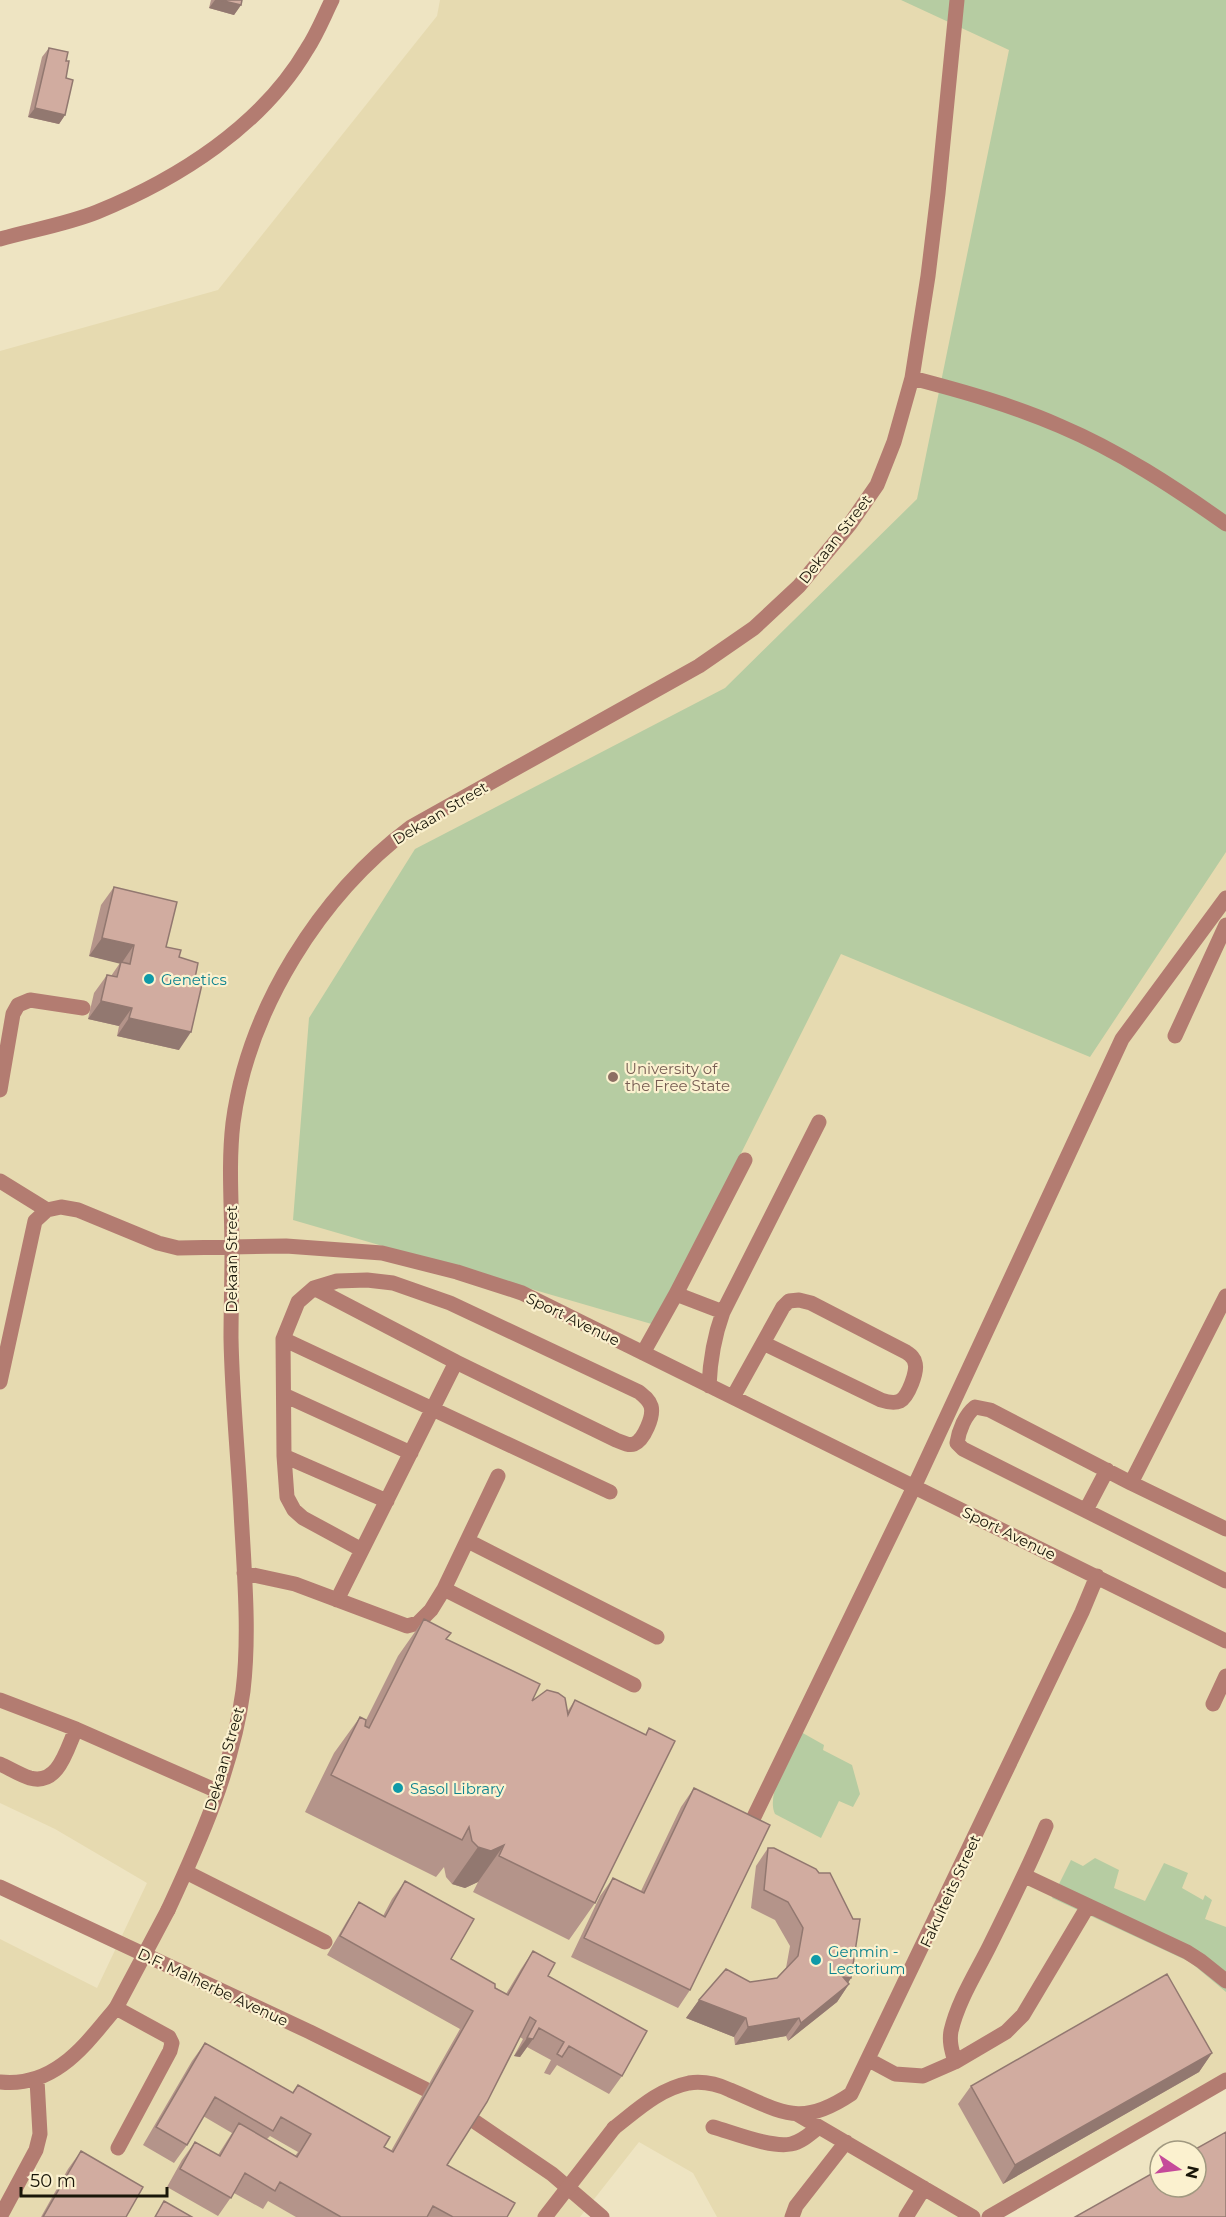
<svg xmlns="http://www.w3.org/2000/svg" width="1226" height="2217" viewBox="0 0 1226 2217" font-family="Montserrat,sans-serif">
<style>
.built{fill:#e6dab0}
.green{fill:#b6cca2}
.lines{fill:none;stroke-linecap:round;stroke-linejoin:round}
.minor{stroke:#b37c71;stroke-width:15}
.minor-bridge{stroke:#b37c71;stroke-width:15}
.wall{fill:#b4948a;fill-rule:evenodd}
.shaded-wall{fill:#927870}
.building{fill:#d1aca0;stroke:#927870;stroke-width:1.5}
.culture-dot{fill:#0f9aa8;stroke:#fbf1cf;stroke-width:2}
.education-dot{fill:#8d6e63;stroke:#fbf1cf;stroke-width:2}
.labels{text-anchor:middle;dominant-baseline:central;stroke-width:4.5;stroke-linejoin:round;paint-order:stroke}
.street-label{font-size:15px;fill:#191609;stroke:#fbf1cf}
.culture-label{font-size:15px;fill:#0d838f;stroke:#fbf1cf;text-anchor:start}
.education-label{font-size:15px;fill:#785e54;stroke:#fbf1cf;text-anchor:start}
</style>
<rect width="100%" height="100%" fill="#eee4c2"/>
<path class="built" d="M440,0H1226V2075L977,2217H717L693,2173L639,2142L580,2217H0V1939L97,1988L147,1883L55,1829L0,1803V351L218,290L437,16Z"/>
<path class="green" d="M901,0H1226V852L1090,1057L841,954L655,1325L293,1220L309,1018L415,849L725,688L917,499L1009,50Z
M801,1732L824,1745L823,1750L852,1765L860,1794L853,1807L839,1801L821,1838L775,1814C765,1793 792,1752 801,1732Z
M1095,1858L1119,1870L1114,1888L1145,1901L1164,1863L1188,1873L1182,1888L1203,1900L1205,1895L1212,1900L1205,1919L1226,1927V1992L1190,1962L1052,1898L1071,1860L1083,1866Z"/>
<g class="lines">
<path class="minor" d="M0,239C32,230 67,224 97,212C178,179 262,126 307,49C317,34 324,16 332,0
M912,378C962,391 1012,405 1060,426C1119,451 1174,487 1226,524
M1175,1036L1226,925
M0,1090L13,1014L18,1005L30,1000L83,1008
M0,1181L47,1210
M314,1288L456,1362
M676,1294L745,1160
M723,1312L819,1122
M283,1339L610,1492
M643,1353L676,1294L723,1312C714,1337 710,1360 709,1386
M0,1382L35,1221L47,1210L61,1207L78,1210L158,1243L178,1248L286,1246L382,1253L457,1272L522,1293L1226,1641
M284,1395L411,1453
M733,1397L783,1307L789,1301L799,1300L811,1303L906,1352C910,1355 914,1357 915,1363C918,1371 908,1397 900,1401C894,1404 887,1402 881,1400L763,1343
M284,1456L387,1501
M1131,1483L1226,1296
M1086,1510L1107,1470
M1226,1529L1131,1483L990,1410L975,1407C965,1415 959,1430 957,1443L963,1449L1226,1581
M468,1541L657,1637
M244,1573L295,1584L407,1626L418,1623L431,1610L444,1589L498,1476
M444,1589L634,1685
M337,1600L456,1362L616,1440C621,1442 629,1446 634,1444C644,1440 654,1416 651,1406C649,1400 644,1396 639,1392L450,1303L393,1283L367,1280L337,1281L314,1288L298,1302L283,1339L284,1456L287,1497L294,1510L303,1518L362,1550
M0,1700L76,1729L217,1791
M1213,1704L1226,1676
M0,1764C9,1768 20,1775 30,1778C59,1786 67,1748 76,1729
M751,1823L914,1487L1122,1039L1226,898
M186,1872L325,1942
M1025,1876L1187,1952L1201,1961L1226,1981
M0,1887L310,2032L425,2089
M168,1910C200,1841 233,1767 243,1691C250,1632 244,1571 241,1511C238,1454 232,1396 231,1338C231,1309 232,1280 232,1251C232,1208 228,1166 233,1123C248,1009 320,895 411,827L699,666L754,628L799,586L850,524L877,485L894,442L912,378L928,276L938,193L957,0
M869,2060L895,2074L923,2076L955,2062L1006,2032L1023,2015L1088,1906
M955,2062C952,2051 949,2042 951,2031C958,2001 976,1973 989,1947C1009,1907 1029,1867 1046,1826
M0,2082C55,2088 85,2045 116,2008L169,2037L172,2043L170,2051L118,2148
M797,2114L973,2217
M474,2121L552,2174L602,2217
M713,2127C734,2133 771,2148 791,2144C802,2142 811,2133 819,2127
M614,2128C637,2110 659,2089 689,2083C703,2081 717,2084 730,2090C781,2111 799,2129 851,2094L1082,1612L1097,1576
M0,2217L36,2150L40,2134L37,2080
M792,2217L796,2206L846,2142
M906,2217L924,2188
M989,2217L1226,2080"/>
<path class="minor-bridge" d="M116,2008L168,1910
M545,2217L614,2128"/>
</g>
<path class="wall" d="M211,0H242L241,5L234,15L209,8Z
M49,48L66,61L65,115L59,124L28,117L42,57Z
M114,887L166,947L179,957V1050L117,1036L119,1026L88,1019L94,993L107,975L111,976L120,963L89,956L101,905Z
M424,1619L447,1639L532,1701L567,1712L575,1700L645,1735L649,1728L595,1903L569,1940L473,1892L478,1882L465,1888L452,1884L446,1877L444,1867L436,1877L305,1812L334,1753L360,1717L366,1720L398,1656Z
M694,1788L690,1990L678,2008L571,1957L600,1896L613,1878L641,1891L681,1807Z
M768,1848L851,1978L848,1983L849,1984L837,2002L788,2041L786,2036L735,2045L734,2037L686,2018L699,2000L750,1982L777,1978L786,1968L790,1946L775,1920L751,1908L756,1866Z
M405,1881L451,1959L506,1994L521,1969L533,1951L548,1976L622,2076L609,2094L557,2065L550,2075L544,2073L551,2060L527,2047L520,2057L514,2056L523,2039L520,2037L447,2165L507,2217H296L268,2201L263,2209L234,2193L218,2216L167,2187L182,2160L195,2142L218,2155L232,2133L203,2116L187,2145L174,2163L143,2145L192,2061L205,2043L292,2093L298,2085L384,2147L391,2151L460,2029L327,1955L347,1921L359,1902L383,1916L392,1899ZM270,2136L298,2152L295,2156L267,2139Z
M1212,2053L1199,2072L1003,2184L958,2104L971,2086Z
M81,2151L126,2217H41L68,2169Z"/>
<path class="shaded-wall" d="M215,0H220L241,5L234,15L209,8Z
M35,108L65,115L59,124L28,117Z
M102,938L134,945L121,964L89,956Z
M101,1001L132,1008L119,1026L88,1019Z
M129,1018L191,1032L179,1050L117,1036Z
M504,1845L478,1882L465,1888L452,1884L478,1847Z
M843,1977L851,1978L845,1987L849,1984L837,2002L788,2041L801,2023Z
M699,2000L746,2018L734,2037L686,2018Z
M799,2018L786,2036L735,2045L748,2027Z
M527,2038L533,2039L520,2057L514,2056Z
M1212,2053L1199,2072L1003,2184L1015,2165Z"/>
<path class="building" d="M220,0H242L241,5Z
M49,48L68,52L66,61H69L66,78L73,80L65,115L35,108Z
M114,887L177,902L166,947L181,950L179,957L198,963L195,978L203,980L191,1032L129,1018L132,1008L101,1001L107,975L117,977L121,962L130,964L134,945L102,938Z
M424,1619L451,1633L446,1639L540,1684L532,1701L547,1690L558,1693L565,1698L568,1715L575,1700L646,1735L649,1728L675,1741L595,1903L499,1856L504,1845L491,1851L478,1847L472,1841L469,1827L462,1840L331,1775L360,1717L366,1720L365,1726L369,1728Z
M694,1788L770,1825L690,1990L584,1938L613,1878L644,1893Z
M768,1848H774L816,1869L819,1873H830L853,1919H860L851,1978L843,1977L849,1984L801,2023L799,2018L748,2027L746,2018L699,2000L726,1969L750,1982L777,1978L798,1956L803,1928L788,1902L764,1890Z
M405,1881L474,1919L451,1959L495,1984V1988L508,1995L533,1951L555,1963L548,1976L647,2031L622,2076L569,2046L562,2057L557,2054L564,2042L539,2028L533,2039L527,2038L536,2021L530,2017L487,2102L447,2165L515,2203L507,2217H453L433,2206L427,2217H341L280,2182L275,2191L245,2173L231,2198L180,2169L195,2142L220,2156L239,2123L297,2157L311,2134L281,2117L273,2131L215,2097L187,2145L156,2127L205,2043L293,2093L298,2085L390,2137L384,2147L393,2152L473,2011L340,1936L359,1902L385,1917Z
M1167,1974L1212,2053L1015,2165L971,2086Z
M1226,2132V2217H1075L1160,2169V2187H1196V2151H1192Z
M81,2151L143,2187L126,2217H43Z
M164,2201L192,2217H155Z"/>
<g class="culture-dot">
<circle cx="149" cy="979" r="6"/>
<circle cx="398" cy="1788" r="6"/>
<circle cx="816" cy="1960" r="6"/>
</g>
<circle class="education-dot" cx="613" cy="1077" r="6"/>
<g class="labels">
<g class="street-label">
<text transform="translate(835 539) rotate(-52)">Dekaan Street</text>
<text transform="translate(440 813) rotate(-31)">Dekaan Street</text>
<text transform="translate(231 1259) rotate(-90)">Dekaan Street</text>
<text transform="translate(573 1319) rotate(26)">Sport Avenue</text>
<text transform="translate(1009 1533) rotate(26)">Sport Avenue</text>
<text transform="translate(224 1759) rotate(-74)">Dekaan Street</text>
<text transform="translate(950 1891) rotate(-65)">Fakulteits Street</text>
<text transform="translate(213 1987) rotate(25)">D.F. Malherbe Avenue</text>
</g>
<g class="culture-label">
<text x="161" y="979">Genetics</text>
<text x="410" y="1788">Sasol Library</text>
<text x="828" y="1951">Genmin -<tspan x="828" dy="17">Lectorium</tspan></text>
</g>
<g class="education-label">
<text x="625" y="1068">University of<tspan x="625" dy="17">the Free State</tspan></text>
</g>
</g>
<g transform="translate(1178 2169) rotate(103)"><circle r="28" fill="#fbf1cf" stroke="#a19980" stroke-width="1.5"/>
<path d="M0-4.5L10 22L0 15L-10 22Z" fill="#c54a9a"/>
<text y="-9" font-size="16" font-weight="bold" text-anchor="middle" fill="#191609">N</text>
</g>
<path d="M21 2187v9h146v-9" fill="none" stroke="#191609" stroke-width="3"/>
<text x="30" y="2187" font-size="18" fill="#191609" stroke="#fbf1cf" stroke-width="4.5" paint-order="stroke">50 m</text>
</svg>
